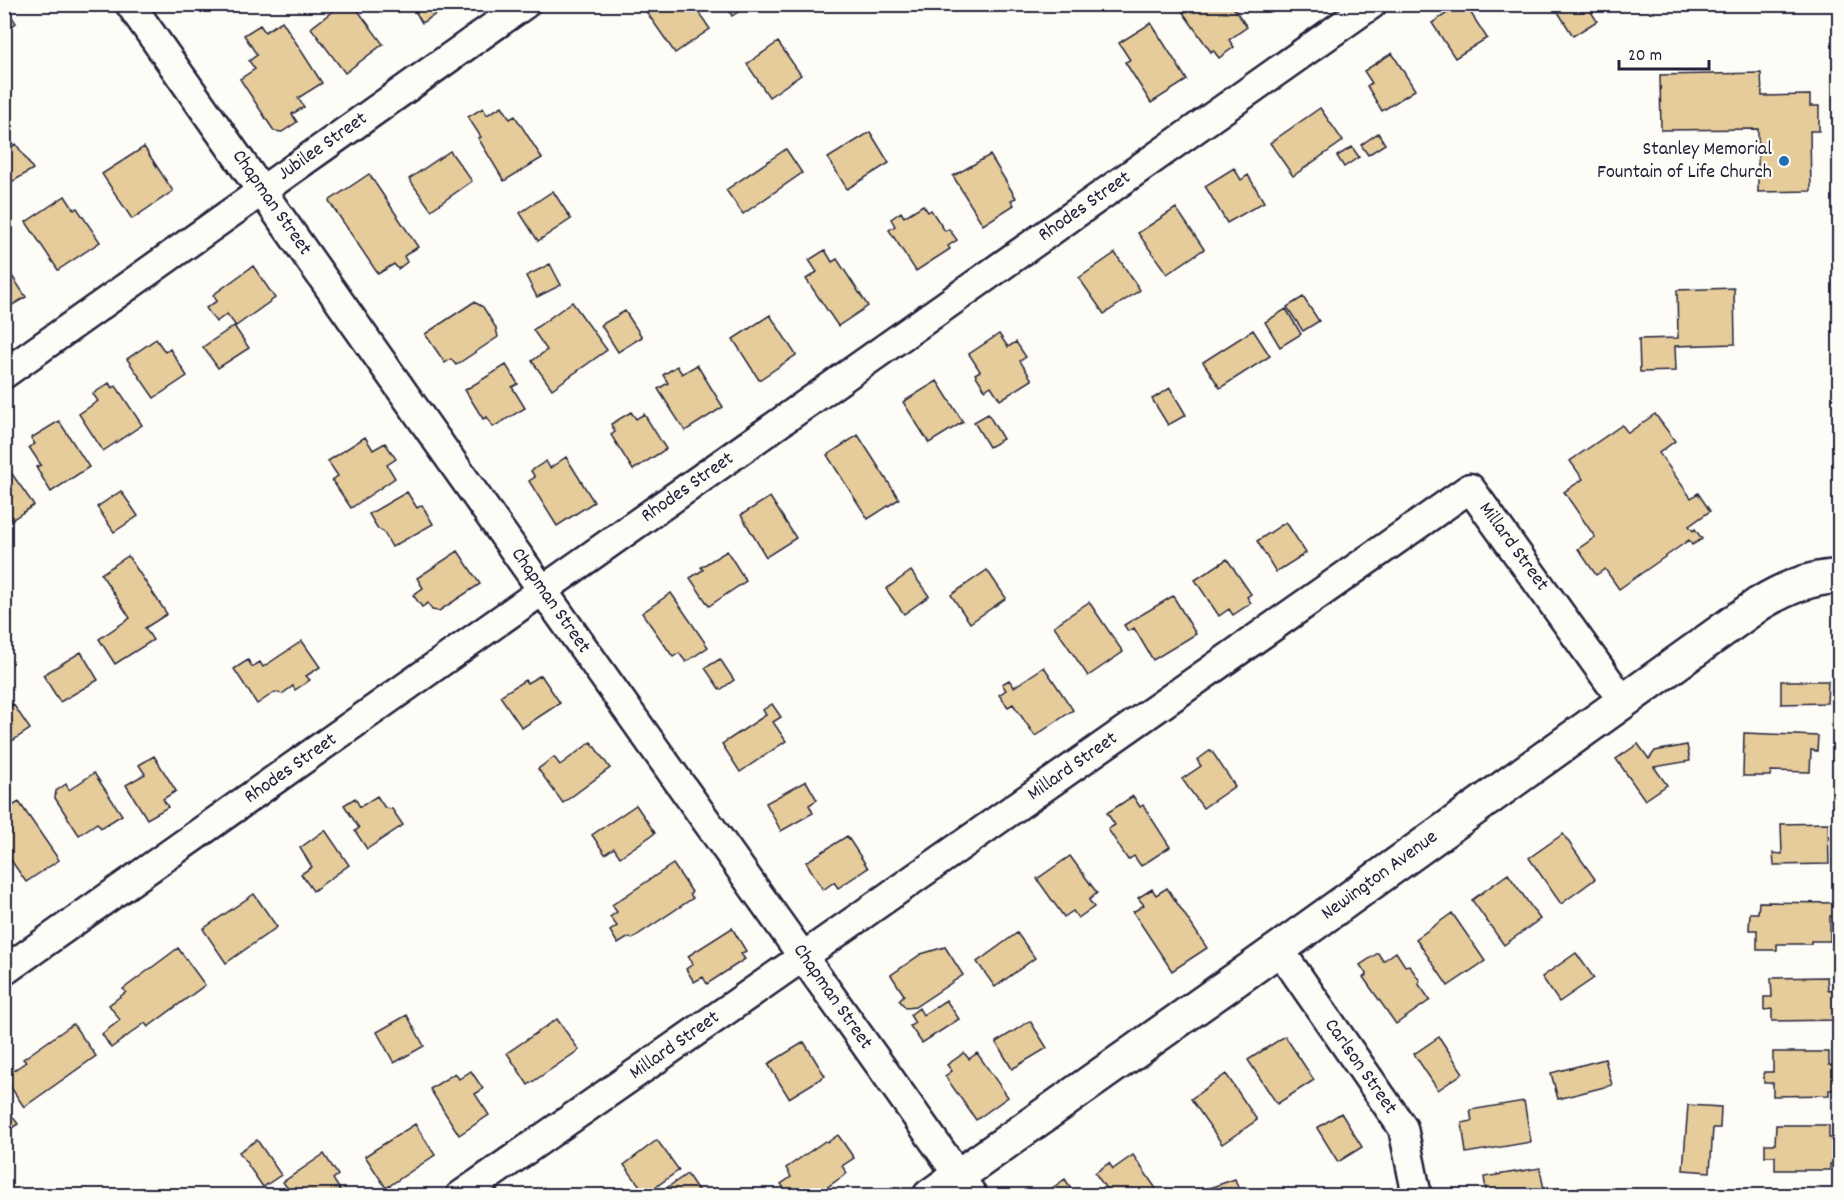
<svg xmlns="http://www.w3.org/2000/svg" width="1844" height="1200" viewBox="0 0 1844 1200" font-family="Dekko,sans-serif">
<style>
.building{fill:#e6cc9b;stroke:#22223b;stroke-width:1.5}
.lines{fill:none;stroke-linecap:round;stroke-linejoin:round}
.street-casing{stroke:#22223b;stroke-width:33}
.secondary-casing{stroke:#22223b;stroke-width:38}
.street{stroke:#fdfcf7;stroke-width:28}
.secondary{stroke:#fdfcf7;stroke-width:33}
.poi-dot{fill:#1f6fb2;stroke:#fdfcf7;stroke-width:2}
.labels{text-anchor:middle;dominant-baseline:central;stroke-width:4.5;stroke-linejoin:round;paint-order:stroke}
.street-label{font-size:20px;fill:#22223b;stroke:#fdfcf7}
.poi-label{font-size:20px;fill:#22223b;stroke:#fdfcf7;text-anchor:end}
</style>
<rect width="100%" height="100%" fill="#fdfcf7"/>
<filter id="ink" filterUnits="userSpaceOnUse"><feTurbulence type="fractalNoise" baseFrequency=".0167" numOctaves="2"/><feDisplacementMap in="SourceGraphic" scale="12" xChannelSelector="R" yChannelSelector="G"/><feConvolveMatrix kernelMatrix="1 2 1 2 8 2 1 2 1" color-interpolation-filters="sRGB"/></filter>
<g filter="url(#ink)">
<path class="building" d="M342,4H353L383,44L345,73L311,28Z
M411,4H452L422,23Z
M641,4H693L710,29L675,53Z
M725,4H750L732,16Z
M1177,4H1231L1247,27L1229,40L1234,47L1219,58L1213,50L1211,52Z
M1461,4H1465L1487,38L1455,58L1432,23Z
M1553,4H1586L1597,21L1573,36Z
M4,5L16,23L4,31Z
M282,21L322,83L298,98L304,107L292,114L297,122L282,132L274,131L240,79L255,69L249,61L257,55L244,35L260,25L265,32Z
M1151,23L1187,80L1151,103L1125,62L1130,60L1119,43Z
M778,42L801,75L769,97L747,64Z
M1392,53L1415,90L1382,111L1367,86L1372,83L1364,71Z
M1761,73L1762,96L1810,95V106H1819V131H1810L1811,191L1758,192V129L1661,130L1660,75Z
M502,106L510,119L515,116L542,158L504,181L478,138L481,137L468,117L483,108L487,115Z
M1320,108L1343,141L1293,176L1270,143Z
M870,132L889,163L847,189L828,158Z
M1378,133L1385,144L1368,155L1361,145Z
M16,144L33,169L4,187V151Z
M144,147L173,191L132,219L102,174Z
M1352,147L1359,157L1344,167L1337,156Z
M786,149L802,173L743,214L726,190Z
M450,151L472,181L431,210L409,179Z
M990,155L1016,198L1011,200L1014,205L983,225L953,176Z
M1234,168L1241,180L1248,175L1264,202L1227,223L1205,186Z
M369,174L418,247L404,256L407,262L398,269L394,264L378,274L329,201Z
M553,191L571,219L538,241L520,213Z
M65,196L74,210L77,208L100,242L58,270L26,222Z
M923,205L928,212L931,210L945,231L949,229L957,240L948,246L950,249L916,271L889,230L895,226L891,219L901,212L904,217Z
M1176,208L1204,249L1167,274L1138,233Z
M825,250L832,262L837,259L868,306L838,326L806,279L817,272L809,260Z
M1115,253L1140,290L1104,314L1079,278Z
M4,264L26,297L4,310Z
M550,264L561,285L537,297L526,276Z
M253,266L275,298L236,326L227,314L216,322L206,308L217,301L213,295Z
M1734,288L1735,344L1675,346L1676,371L1640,372L1639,339L1678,338L1677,290Z
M1303,297L1319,321L1303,331L1287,307Z
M474,302L483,307L496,328L498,337L456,365L451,359L445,363L425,334Z
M572,302L607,350L552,389L532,361L547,350L533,330Z
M1286,309L1301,334L1280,347L1265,322Z
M625,311L642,337L618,352L601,325Z
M770,315L796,355L759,380L733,339Z
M234,326L249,348L218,368L203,347Z
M1253,330L1270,356L1220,388L1203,362Z
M999,334L1008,347L1016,342L1026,357L1020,361L1032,380L1000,400L991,386L985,390L975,374L980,371L969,354Z
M156,339L165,352L170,349L187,376L154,398L127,359Z
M506,365L518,384L512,387L525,408L493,427L487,417L483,419L465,390Z
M697,365L723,407L685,431L658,389L668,383L663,375L677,366L682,374Z
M937,381L963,422L929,443L903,402Z
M109,383L112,388L116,386L142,425L103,451L79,414L98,401L93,394Z
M1170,388L1186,415L1168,425L1152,399Z
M631,412L636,419L644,414L666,449L633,470L611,435L615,432L611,424Z
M988,414L1003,439L989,447L974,422Z
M1655,414L1675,441L1659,453L1691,498L1698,493L1710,511L1689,526L1693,531L1695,529L1702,539L1692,545L1689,540L1619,589L1605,569L1596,575L1578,549L1595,537L1564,492L1583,479L1570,461L1622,425L1628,433Z
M59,421L89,467L51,492L36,467L41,465L29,447L35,444L31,438Z
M858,435L899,499L868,519L827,455Z
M365,437L373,450L385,443L396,459L387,465L395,478L351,508L332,480L338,476L328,461Z
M566,457L594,502L557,526L529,481L535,477L531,471L546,461L550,468Z
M12,474L34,505L4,525V475L6,477Z
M121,491L138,516L114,532L97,507Z
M407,492L417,508L422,505L433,524L392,547L383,531L378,529L369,514Z
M770,497L796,538L766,557L741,515Z
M1286,522L1306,553L1276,572L1257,541Z
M458,551L480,584L439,611L432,610L428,603L422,607L413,595L423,588L417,578Z
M727,551L746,581L709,606L690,578L703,570L701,567Z
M128,556L167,614L145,628L153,640L115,664L99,639L130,618L101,574Z
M1227,559L1251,594L1247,597L1251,603L1233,615L1229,609L1219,616L1195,580Z
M987,570L1006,598L970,623L951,595Z
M911,571L929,596L904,614L886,589Z
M671,593L708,647L686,662L679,653L673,657L642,613Z
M1173,596L1196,634L1153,660L1134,628L1128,631L1124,625Z
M1089,602L1123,652L1088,676L1054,626Z
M302,641L320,667L306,676L310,680L295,690L293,686L282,694L275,692L257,704L234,669L248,660L252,667L260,662L263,667Z
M81,652L98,680L60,702L43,675Z
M720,659L734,680L720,690L705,668Z
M1044,667L1073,710L1035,736L1013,704L1008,707L999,695L1006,690L1002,684L1009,680L1014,687Z
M541,675L560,703L522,728L500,696L525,680L527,683Z
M1781,681H1828L1827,703L1781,704Z
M13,704L30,729L6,745L4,743V709Z
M772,704L781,717L773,722L786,741L740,772L722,744L766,715L763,710Z
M1744,733L1818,736L1817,751L1811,750L1810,772L1771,771L1770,776H1743Z
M591,742L610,768L563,803L538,769L554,757L560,765Z
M1638,744L1649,759L1655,751L1687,745L1690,761L1654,767L1667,785L1645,800L1616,759Z
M1211,750L1235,786L1203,808L1182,779L1201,766L1197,760Z
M154,756L176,791L163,799L168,807L147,819L126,785L145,774L139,765Z
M94,773L122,815L101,828L97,823L79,835L55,798L56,791L66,784L69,790Z
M806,781L817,800L809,805L813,813L781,831L766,803Z
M377,796L385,808L392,809L403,825L367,849L355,831L359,828L344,805L355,798L360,807Z
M1133,796L1140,807L1143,805L1170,847L1141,866L1134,856L1128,860L1108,829L1115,825L1107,813Z
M19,802L59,860L26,882L4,850V811Z
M636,805L655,833L620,857L614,848L605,854L592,835Z
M1828,823L1829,864L1774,865L1773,853L1782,854L1781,824Z
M325,830L349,865L313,891L301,874L312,867L300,848Z
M1563,834L1595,879L1561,904L1529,858Z
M847,836L868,868L838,888L834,882L823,890L806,862Z
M1070,856L1097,893L1089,900L1094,907L1078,918L1073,911L1064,917L1037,879Z
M673,864L692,892L690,894L693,898L633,938L629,937L618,944L610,931L617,926L610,917L617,912L612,905Z
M1508,874L1540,919L1504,945L1472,900Z
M1167,888L1207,948L1172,971L1133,912L1144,905L1138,898L1152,889L1156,895Z
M254,894L277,927L226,963L203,929Z
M1759,902L1838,903V916H1830V941H1811V944H1777V950H1757V930H1749L1750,913H1758Z
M1452,913L1485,961L1448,986L1416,939Z
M732,928L746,951L741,954L745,959L707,984L703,977L694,982L686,969L693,964L688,956Z
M1017,933L1035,958L995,987L977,962Z
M945,947L963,975L915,1007L906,1008L899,1000L904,995L891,975L921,954Z
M178,948L205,985L148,1027L145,1023L111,1048L102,1034L120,1020L109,1005L126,992L123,989Z
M1396,952L1405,966L1409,965L1420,981L1418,983L1430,1000L1396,1024L1363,977L1367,975L1360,965L1378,953L1383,961Z
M1576,953L1594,978L1559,1002L1542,977Z
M1827,977L1828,990L1840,989V1020L1772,1021V1009L1764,1010V997H1772L1771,978Z
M946,1000L959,1019L922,1043L910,1026L915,1023L910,1015L919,1008L923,1015Z
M407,1015L424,1046L394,1063L377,1032Z
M557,1019L579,1050L528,1085L507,1053Z
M1030,1021L1047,1048L1012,1069L996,1042Z
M73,1024L96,1056L24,1107L4,1077L26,1062L23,1059Z
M1285,1036L1314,1080L1277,1104L1248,1060Z
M1439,1037L1463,1073L1438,1090L1414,1054Z
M804,1042L825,1076L789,1098L768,1064Z
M1773,1052H1829V1065H1840V1090H1829V1095L1773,1096V1083H1764V1072H1773Z
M964,1053L969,1059L977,1053L1008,1097L976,1120L945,1076L952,1071L947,1065Z
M1605,1059L1612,1085L1558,1099L1551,1073Z
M471,1071L483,1089L475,1094L489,1115L459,1135L430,1089L455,1073L459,1079Z
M1226,1074L1257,1120L1222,1144L1191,1099Z
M1524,1101L1531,1142L1466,1153L1462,1123L1472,1121L1470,1110Z
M4,1105L18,1124L4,1133Z
M1688,1105L1721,1107L1720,1128H1713L1710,1172L1683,1170Z
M1341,1113L1362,1147L1338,1162L1317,1128Z
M415,1124L435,1155L386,1188L365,1156Z
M1776,1125H1829V1138H1840V1164H1830V1170H1775V1156H1765V1144H1775Z
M838,1135L854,1158L842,1166L847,1173L815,1196H804L802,1194L800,1196H790L781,1184L791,1177L786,1168L825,1141L828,1142Z
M257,1140L281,1175L263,1187L239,1152Z
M657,1140L679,1170L646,1194L624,1165Z
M324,1154L338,1175L333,1179L344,1196H293L283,1182Z
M1133,1155L1161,1196H1111L1095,1173L1109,1163L1113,1169Z
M1540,1168L1545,1196H1487L1484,1177Z
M687,1174L702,1196H655Z
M1065,1179L1076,1196H1041Z
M1235,1179L1241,1196H1196L1195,1193Z"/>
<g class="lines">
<defs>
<path id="street" d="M130,4L543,591L973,1196
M4,374L525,4
M1279,949L1403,1128L1417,1196
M4,971L1372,4
M460,1196L804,956L1470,488L1623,701"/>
<path id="secondary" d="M930,1196L1279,949L1759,604C1782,590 1812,576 1840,577"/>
</defs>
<use href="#street" class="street-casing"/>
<use href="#secondary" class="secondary-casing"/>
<use href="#street" class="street"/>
<use href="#secondary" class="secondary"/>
</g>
</g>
<circle class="poi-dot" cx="1784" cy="161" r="6"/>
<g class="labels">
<g class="street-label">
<text transform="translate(323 147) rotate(-35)">Jubilee Street</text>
<text transform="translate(271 203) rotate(55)">Chapman Street</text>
<text transform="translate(1085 207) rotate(-35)">Rhodes Street</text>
<text transform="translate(688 488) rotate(-35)">Rhodes Street</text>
<text transform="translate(1513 547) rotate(54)">Millard Street</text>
<text transform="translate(550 601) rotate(55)">Chapman Street</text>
<text transform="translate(1073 767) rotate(-35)">Millard Street</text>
<text transform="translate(291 769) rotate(-35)">Rhodes Street</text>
<text transform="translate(1380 876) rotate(-36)">Newington Avenue</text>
<text transform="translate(832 997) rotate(55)">Chapman Street</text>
<text transform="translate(675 1046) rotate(-35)">Millard Street</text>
<text transform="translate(1360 1067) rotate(55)">Carlson Street</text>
</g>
<g class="poi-label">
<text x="1772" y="150">Stanley Memorial<tspan x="1772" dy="23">Fountain of Life Church</tspan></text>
</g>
</g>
<rect width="1844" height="1200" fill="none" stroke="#fdfcf7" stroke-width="24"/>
<rect x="12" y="12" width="1820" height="1176" fill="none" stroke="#22223b" stroke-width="2" filter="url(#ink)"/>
<path d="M1619 60v9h90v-9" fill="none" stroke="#22223b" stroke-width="3"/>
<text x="1628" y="60" font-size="18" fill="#22223b" stroke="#fdfcf7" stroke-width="4.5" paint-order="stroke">20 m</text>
</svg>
